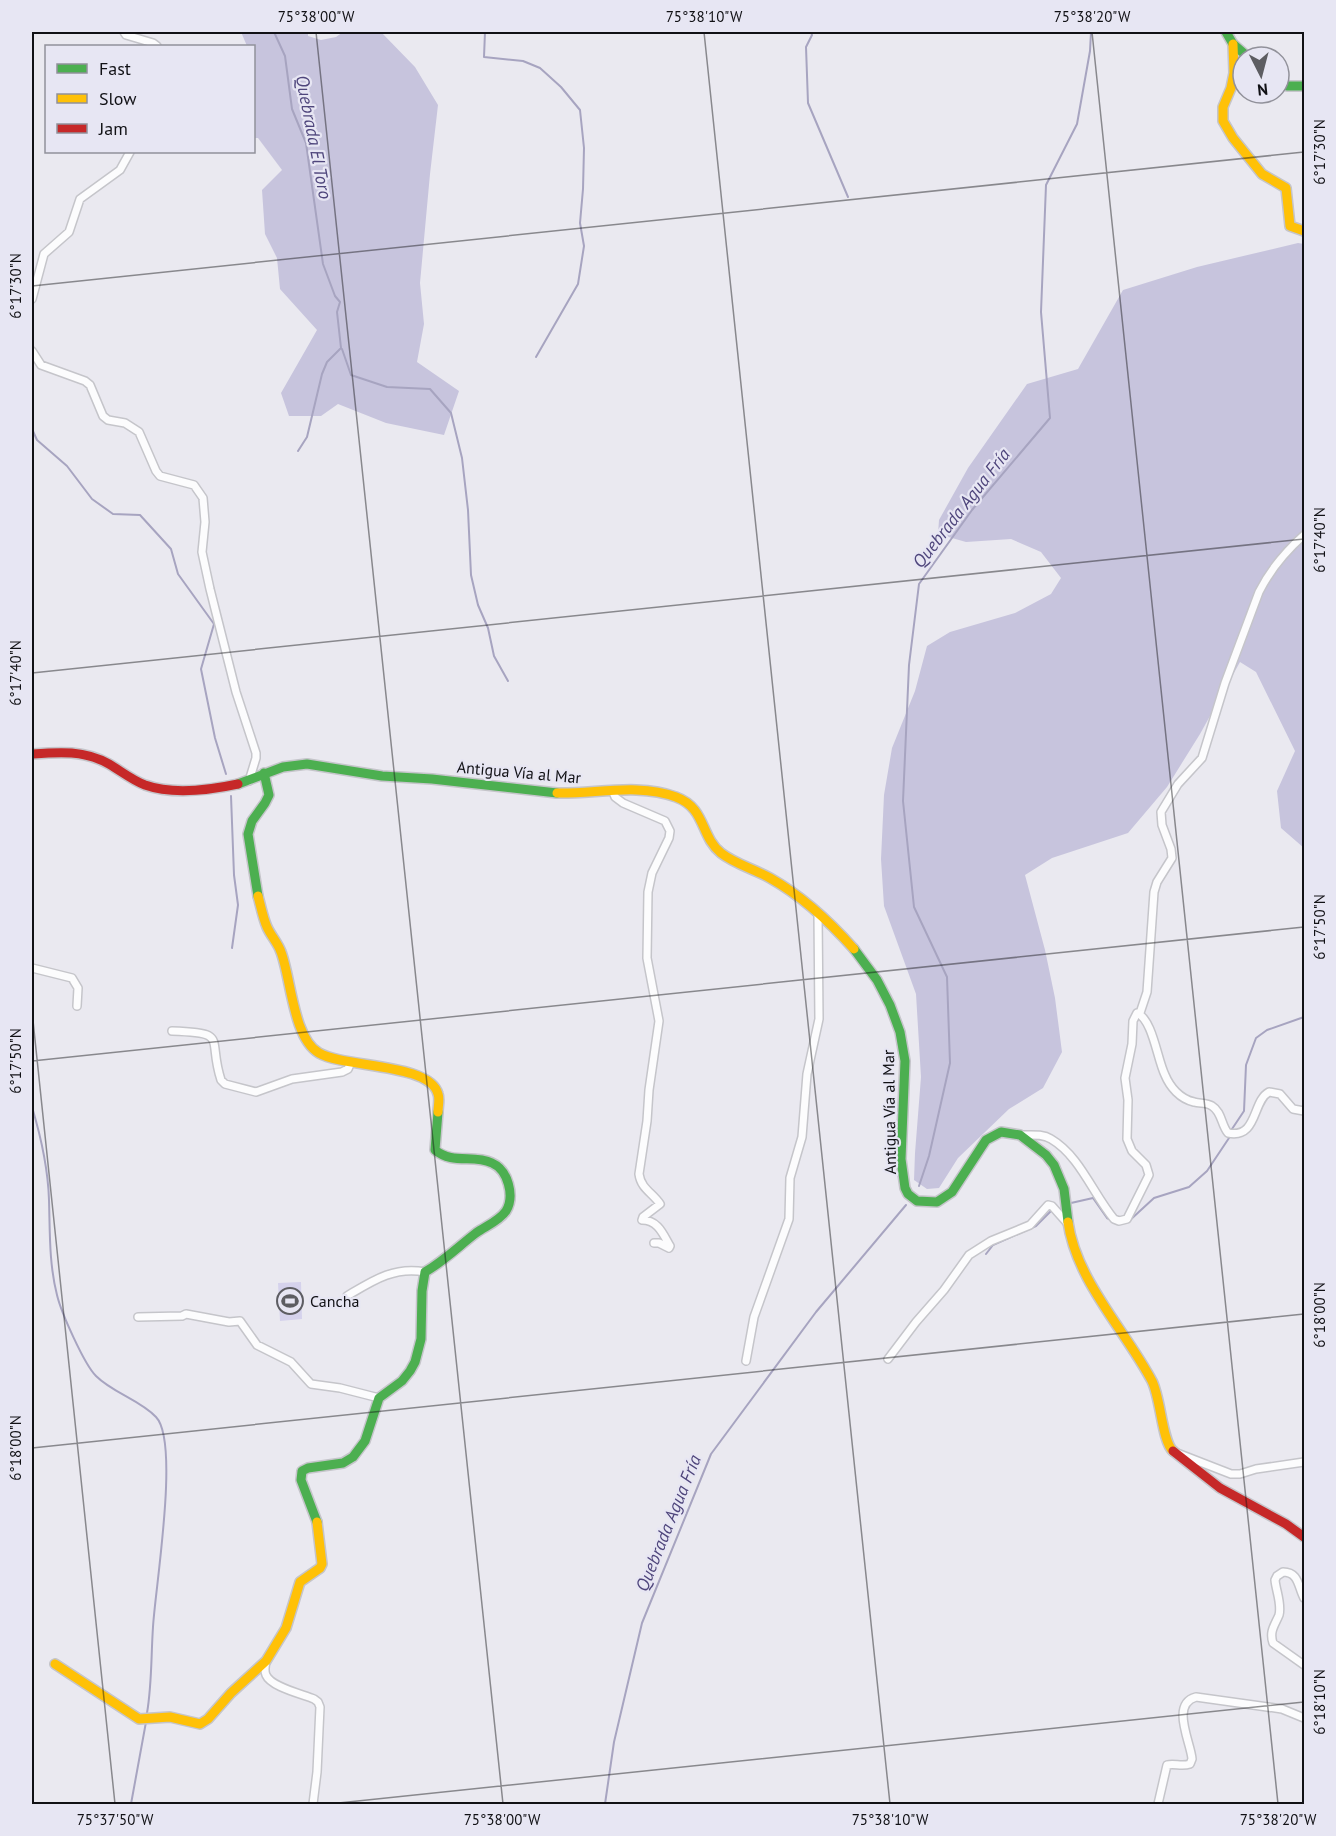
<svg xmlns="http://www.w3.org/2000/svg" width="1336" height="1836" viewBox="0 0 1336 1836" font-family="'PT Sans',sans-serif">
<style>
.green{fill:#d5d2ec}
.forest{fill:#c7c4dd}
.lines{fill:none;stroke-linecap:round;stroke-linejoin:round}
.stream{stroke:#a7a4c0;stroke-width:2}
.street-casing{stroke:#c5c5ca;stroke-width:10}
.fast-casing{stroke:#c5c5ca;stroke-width:12}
.slow-casing{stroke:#c5c5ca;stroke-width:12}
.jam-casing{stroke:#c5c5ca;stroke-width:12}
.street{stroke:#fcfcfd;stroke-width:7}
.fast{stroke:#4caf50;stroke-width:9}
.slow{stroke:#ffc107;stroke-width:9}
.jam{stroke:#c62828;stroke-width:9}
.ticks{fill:none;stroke:#111115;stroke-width:1.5;stroke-opacity:0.45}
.labels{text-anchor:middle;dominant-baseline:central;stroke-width:4.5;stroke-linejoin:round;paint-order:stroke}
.street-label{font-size:16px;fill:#111115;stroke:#e7e6f3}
.poi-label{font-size:16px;fill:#111115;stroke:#e7e6f3;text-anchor:start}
.water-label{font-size:18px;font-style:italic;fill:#4f467c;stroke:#e7e6f3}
.neatline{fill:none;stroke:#111115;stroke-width:2}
.ticks-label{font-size:15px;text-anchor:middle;fill:#111115}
</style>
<rect width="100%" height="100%" fill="#eae9f0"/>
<path class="green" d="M301,1282L302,1319L280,1321L278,1283Z"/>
<path class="forest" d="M241,32H308V36L321,40L336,37L343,32H381L415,67L438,105L430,174L420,283L424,324L417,362L459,391L444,435L386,423L338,404L321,416H289L281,393L317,330L280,289L277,258L265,234L262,190L282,170L258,138H254V46H247Z
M1298,243L1304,244V848L1281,828L1277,791L1295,751L1256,672L1240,662L1200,734L1167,787L1128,833L1052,858L1025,875L1045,950L1055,998L1062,1052L1043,1088L1009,1109L958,1158L939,1188L927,1189L914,1180L915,1153L921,1077L916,994L884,906L881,859L884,795L892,748L915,691L927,646L950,632L1015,613L1051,594L1061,578L1041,552L1011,539L966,542L938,534L939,520L968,468L1027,384L1078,369L1123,290L1197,267Z"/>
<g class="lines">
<path class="stream" d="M274,32L285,56L292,109L306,143L323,264L335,296L340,302L337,312L341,348L327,362L322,374L307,437L298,451
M485,32L484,57L523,61L540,68L561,87L580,110L584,148L583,189L580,223L584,246L578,284L536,357
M811,32L812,35L806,47L808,103L848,197
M342,349L351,375L387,387L430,389L451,413L462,458L468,510L471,575L478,605L488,628L494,656L508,681
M32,429L37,440L67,466L92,499L113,514L140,515L171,549L178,574L214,624L201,669L215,738L226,774
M231,796L234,875L238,905L232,948
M32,1107C41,1137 48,1168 49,1200C50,1232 49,1264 57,1295C61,1312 84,1364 96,1376C113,1393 140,1400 156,1417C180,1442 155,1589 153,1627C151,1656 152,1684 147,1713
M1230,1132L1244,1111L1246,1065L1256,1038L1267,1030L1304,1017
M919,1186L929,1156L950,1063L947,977L914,907L903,801L909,665L919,584L972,510L1050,418L1041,312L1046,185L1077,124L1090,51L1091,32
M1071,1203L1093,1198L1107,1218L1119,1224
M1129,1221L1154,1198L1189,1187L1207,1171L1229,1138
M986,1254L993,1245L1036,1226L1052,1210
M131,1804L146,1722
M605,1804L614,1742L642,1623L711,1454L816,1312L906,1205"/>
<defs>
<path id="street" d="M124,32L126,35L153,43L157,46
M32,299L44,254L69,232L80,199L120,170L130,152
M32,351L41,365L85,381L90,385L103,416L108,420L125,423L139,432L156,471L160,476L194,485L203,498L205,522L202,552L210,589L236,692L256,753V758L249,781
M613,792L615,797L623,803L665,821L670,831L669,838L652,873L648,892L647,958L659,1021L649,1090L647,1121L639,1174C641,1189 653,1193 660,1204L643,1217L642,1220C658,1220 663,1234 670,1246L669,1248L659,1243H654
M32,968L72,978L78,988L77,1006
M1140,1013L1147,992L1154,892L1157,882L1172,858L1171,849L1162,825L1161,812L1178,784L1202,758L1225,683L1259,592C1270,570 1286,551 1304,535
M172,1031C230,1033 207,1037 221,1080L225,1084L256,1092L292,1079L342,1072L348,1069L351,1062
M1023,1135C1033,1135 1043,1134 1051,1139C1080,1156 1093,1194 1114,1219L1119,1221L1127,1219L1149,1175L1146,1165L1132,1151L1127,1139L1128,1100L1125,1078L1132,1044L1133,1021L1137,1013C1153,1020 1157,1059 1165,1075C1170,1087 1180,1099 1194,1102C1200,1104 1206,1102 1212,1106C1222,1112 1221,1125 1228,1133C1258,1139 1252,1101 1269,1092L1280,1094L1293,1109L1304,1111
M347,1296C372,1281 394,1266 425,1272
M138,1317L182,1316L186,1314L229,1322L240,1321L257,1345L291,1362L311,1384L340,1388L379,1398
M888,1359L916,1322L944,1290L969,1255L991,1241L1030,1225L1048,1205L1052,1206L1068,1224
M746,1361L754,1317L789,1219L790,1178L802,1137L807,1074L819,1019L818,914
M1177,1453L1231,1474H1240L1256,1469L1304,1462
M1304,1598C1298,1587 1299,1572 1283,1572L1277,1576L1275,1580C1276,1591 1282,1604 1279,1615C1275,1625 1269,1631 1273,1643L1304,1665
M266,1661C265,1666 264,1671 266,1675C271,1687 302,1694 314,1699L318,1702L320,1707L317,1772L313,1804
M1158,1804L1167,1765C1175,1763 1181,1767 1190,1764L1192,1759C1191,1743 1170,1704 1196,1697L1282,1709L1304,1718"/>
<path id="fast" d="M1226,32L1233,44L1248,57
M1279,81L1287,86H1304
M238,784L283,767L307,764L382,776L432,779L557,793
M258,896L248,834L252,821L265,803L269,795L264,773
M854,949L877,980L890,1005L900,1032L905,1061L901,1159L905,1188L908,1194L917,1201L937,1202L952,1192L986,1140L1001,1132L1020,1135L1046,1155L1054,1165L1064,1189L1068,1222
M317,1522L301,1480L302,1471L308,1468L343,1463L353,1457L365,1441L379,1398L402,1381L410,1371L415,1362L421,1339L422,1291L425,1272C444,1261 459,1246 476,1233C486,1226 499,1221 506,1211C515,1196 508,1170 492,1163C473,1154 453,1165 435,1150L438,1112"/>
<path id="slow" d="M1233,44L1234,73L1231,88L1223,107V121L1233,138L1262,174L1286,188L1290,226L1304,231
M557,793C595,794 639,783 676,797C706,808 700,836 721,853C735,864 754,869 770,878C802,896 830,922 854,949
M258,896C261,907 263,918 267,927C271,936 278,943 281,952C291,978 293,1038 319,1053C345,1068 430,1063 438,1094C440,1099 438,1106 438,1112
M1068,1222C1076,1280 1125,1330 1152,1381C1161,1399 1162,1441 1173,1451
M55,1664L139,1719L170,1717L200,1724L208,1719L231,1693L266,1661L286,1628L300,1582L320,1568L322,1564L317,1522"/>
<path id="jam" d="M32,754C59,752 84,750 109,764C121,771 132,780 145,785C173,795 210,790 238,784
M1173,1451L1220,1488L1286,1524L1304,1537"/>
</defs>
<use href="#street" class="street-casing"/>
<use href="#fast" class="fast-casing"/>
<use href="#slow" class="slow-casing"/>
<use href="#jam" class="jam-casing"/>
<use href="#street" class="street"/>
<use href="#fast" class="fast"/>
<use href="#slow" class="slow"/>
<use href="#jam" class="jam"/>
</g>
<path class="ticks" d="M316,32L503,1804M704,32L890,1804M1092,32L1278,1804M32,286L1304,152M32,673L1304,539M32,1011L115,1804M32,1061L1304,927M32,1448L1304,1314M329,1804L1304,1702"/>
<defs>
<symbol id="stadium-ring" viewBox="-11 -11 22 22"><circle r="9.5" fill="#e7e6f3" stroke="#5d5d62" stroke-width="1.5"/><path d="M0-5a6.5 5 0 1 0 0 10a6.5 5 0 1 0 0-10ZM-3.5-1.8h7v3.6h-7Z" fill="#5d5d62"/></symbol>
</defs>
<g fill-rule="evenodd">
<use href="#stadium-ring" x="275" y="1286" width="30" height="30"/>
</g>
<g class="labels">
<g class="street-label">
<text transform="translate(519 772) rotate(5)">Antigua Vía al Mar</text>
<text transform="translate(889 1112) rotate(-91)">Antigua Vía al Mar</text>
</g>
<g class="poi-label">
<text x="310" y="1301">Cancha</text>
</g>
<g class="water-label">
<text transform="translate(314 137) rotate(79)">Quebrada El Toro</text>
<text transform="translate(961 508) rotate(-52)">Quebrada Agua Fría</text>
<text transform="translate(668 1523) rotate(-68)">Quebrada Agua Fría</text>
</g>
</g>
<rect width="1336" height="1836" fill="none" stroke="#e7e6f3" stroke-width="66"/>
<rect x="45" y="45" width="210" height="108" fill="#e7e6f3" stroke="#91919a" stroke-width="1.5"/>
<rect x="57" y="64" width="30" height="9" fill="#4caf50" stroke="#91919a" stroke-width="1.5"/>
<text x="99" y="75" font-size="18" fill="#111115">Fast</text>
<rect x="57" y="94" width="30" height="9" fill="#ffc107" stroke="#91919a" stroke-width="1.5"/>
<text x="99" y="105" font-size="18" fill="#111115">Slow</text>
<rect x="57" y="124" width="30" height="9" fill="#c62828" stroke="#91919a" stroke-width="1.5"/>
<text x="99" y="135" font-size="18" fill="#111115">Jam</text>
<g transform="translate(1261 75) rotate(174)"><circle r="28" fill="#e7e6f3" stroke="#91919a" stroke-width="1.5"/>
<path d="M0-4.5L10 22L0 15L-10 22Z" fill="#5d5d62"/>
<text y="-9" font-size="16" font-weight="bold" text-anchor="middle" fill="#111115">N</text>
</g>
<rect x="33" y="33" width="1270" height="1770" class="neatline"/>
<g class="ticks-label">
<text x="316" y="22">75°38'00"W</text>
<text x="704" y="22">75°38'10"W</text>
<text x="1092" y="22">75°38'20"W</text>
<text transform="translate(1320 152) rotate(-90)" y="5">6°17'30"N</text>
<text transform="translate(16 286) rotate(-90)" y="5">6°17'30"N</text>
<text transform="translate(1320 540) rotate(-90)" y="5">6°17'40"N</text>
<text transform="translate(16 673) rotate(-90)" y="5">6°17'40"N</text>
<text transform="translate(1320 927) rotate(-90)" y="5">6°17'50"N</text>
<text transform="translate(16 1061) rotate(-90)" y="5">6°17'50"N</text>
<text transform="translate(1320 1315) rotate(-90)" y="5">6°18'00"N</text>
<text transform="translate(16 1448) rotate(-90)" y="5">6°18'00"N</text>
<text transform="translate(1320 1702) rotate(-90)" y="5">6°18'10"N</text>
<text x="115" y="1825">75°37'50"W</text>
<text x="502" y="1825">75°38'00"W</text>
<text x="890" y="1825">75°38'10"W</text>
<text x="1278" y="1825">75°38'20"W</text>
</g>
</svg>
